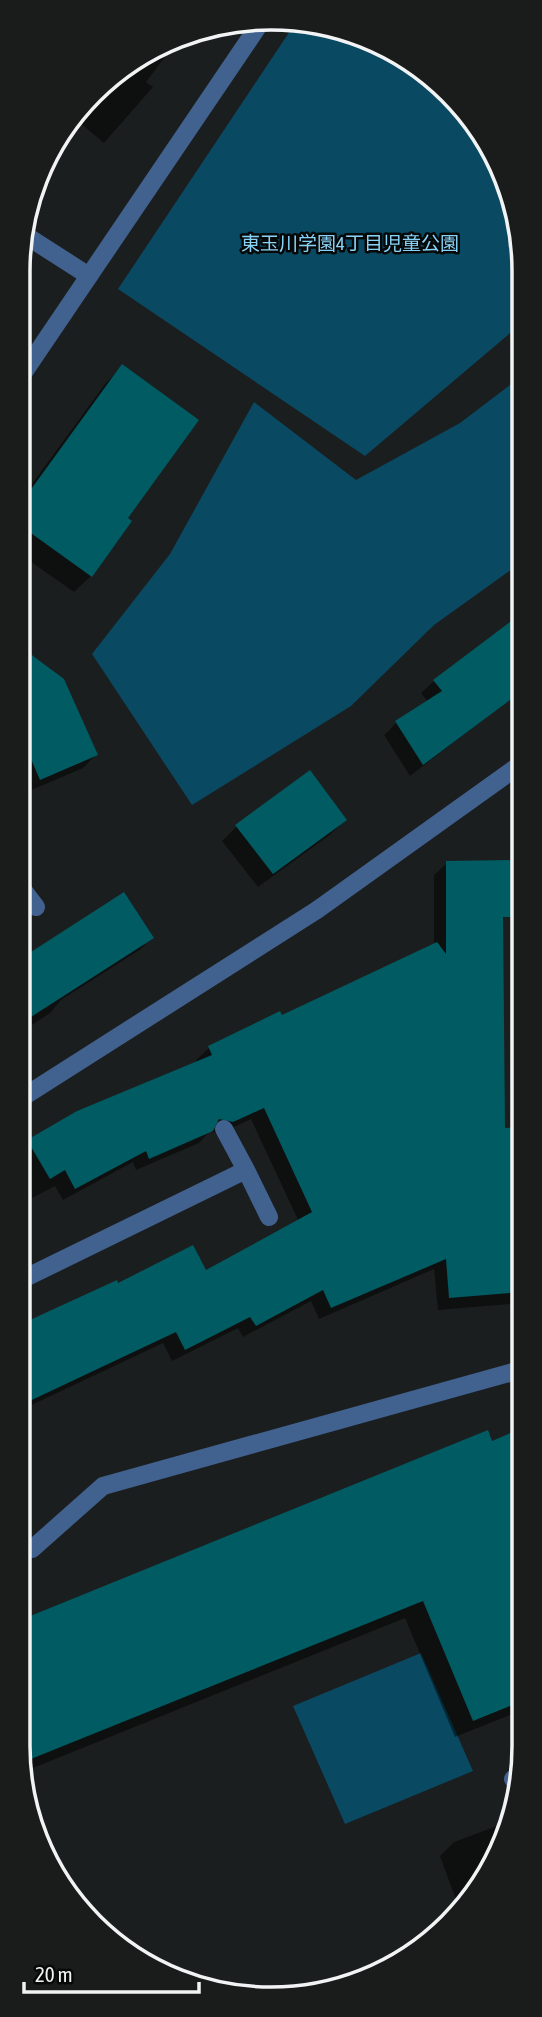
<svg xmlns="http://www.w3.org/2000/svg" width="542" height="2017" viewBox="0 0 542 2017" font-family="'Asap Condensed','Noto Sans JP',sans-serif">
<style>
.green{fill:#094962}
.shadow{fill:#0007}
.building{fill:#005b62}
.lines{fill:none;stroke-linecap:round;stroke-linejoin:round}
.service{stroke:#41618e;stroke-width:18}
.minor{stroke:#41618e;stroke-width:18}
.tertiary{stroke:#41618e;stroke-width:18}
.labels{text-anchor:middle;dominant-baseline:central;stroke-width:5;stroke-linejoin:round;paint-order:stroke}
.park-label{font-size:19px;fill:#87d3f8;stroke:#070808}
.rim{fill:none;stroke:#f1f3f4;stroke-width:3.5}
</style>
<rect width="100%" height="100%" fill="#1b1e1f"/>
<path class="green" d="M296,22H320L397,51L461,104L499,159L522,238V323L365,456L118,289Z
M522,376V562L434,625L351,706L192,805L92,654L170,554L254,402L356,480L460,423Z
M421,1653L473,1771L345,1824L293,1706Z"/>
<path class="shadow" d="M177,41L146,82L153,87L104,143L73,117L130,60Z
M122,367L125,519L91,576L74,592L21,555V499L105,384Z
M21,585L29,603L21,614Z
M21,650L63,680L96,755L83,768L27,792L21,777Z
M434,681L522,690L410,776L384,735L396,723L428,702L421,693Z
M345,820L331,834L258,887L222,841L236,827Z
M447,863L504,1130L521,1129V1303L438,1310L434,1269L319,1319L311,1301L243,1337L238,1328L172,1361L163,1343L21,1410L32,1432L18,1445L19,1327L116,1283L117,1286L205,1273L299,1222L251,1119L219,1134L210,1131L199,1143L136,1170L133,1162L63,1200L55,1186L19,1205V1145L78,1113L198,1063L196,1060L209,1048L279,1014L281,1017L434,946V875Z
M152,937L141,949L61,1000L50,1013L20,1033V938L31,954Z
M487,1432L491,1443L513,1434L520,1453V1711L455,1737L405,1618L23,1772L18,1746V1623Z
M510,1821L490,1873L459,1908L440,1856L454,1842Z"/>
<path class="building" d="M122,364L199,420L128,518L132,521L92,577L21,526V503Z
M522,613V691L423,765L395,721L442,691L433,680Z
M21,647L64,679L98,755L40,780L21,736Z
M310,770L347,820L273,874L235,825Z
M519,860L520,917H503L505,1128L521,1127V1292L449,1298L446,1259L331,1308L323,1290L256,1326L250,1317L185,1350L176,1332L19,1406V1325L117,1280L118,1283L193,1245L206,1270L312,1212L264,1108L233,1122L219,1119L213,1131L149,1159L146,1151L75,1189L65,1170L50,1179L27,1140L77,1111L212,1055L208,1046L280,1011L282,1015L437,942L446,954V861Z
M124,892L154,938L20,1024V959Z
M520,1429V1702L473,1721L423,1601L21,1763L18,1746V1621L488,1430L492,1441Z"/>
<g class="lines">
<path class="service" d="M317,910L521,764"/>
<path class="minor" d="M22,233L89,276L261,22
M20,886L36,907
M20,1099L317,910
M246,1170L269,1217
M19,1281L246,1170L224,1129
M18,1546L32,1549L103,1486L520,1370
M513,1779L520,1777"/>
<path class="tertiary" d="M22,375L89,276"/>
</g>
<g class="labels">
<g class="park-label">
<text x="350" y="243">東玉川学園4丁目児童公園</text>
</g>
</g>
<path d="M0 0H542V2017H0ZM271 30H271A241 241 0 0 1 512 271V1746A241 241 0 0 1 271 1987H271A241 241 0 0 1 30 1746V271A241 241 0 0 1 271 30Z" fill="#1a1b1b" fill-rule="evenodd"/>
<path class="rim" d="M271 30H271A241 241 0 0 1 512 271V1746A241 241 0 0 1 271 1987H271A241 241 0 0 1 30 1746V271A241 241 0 0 1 271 30Z"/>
<path d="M24 1982v10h175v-10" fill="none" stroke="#f1f3f4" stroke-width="3.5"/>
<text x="35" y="1982" font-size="21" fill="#f1f3f4" stroke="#070808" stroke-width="5" paint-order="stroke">20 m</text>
</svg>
